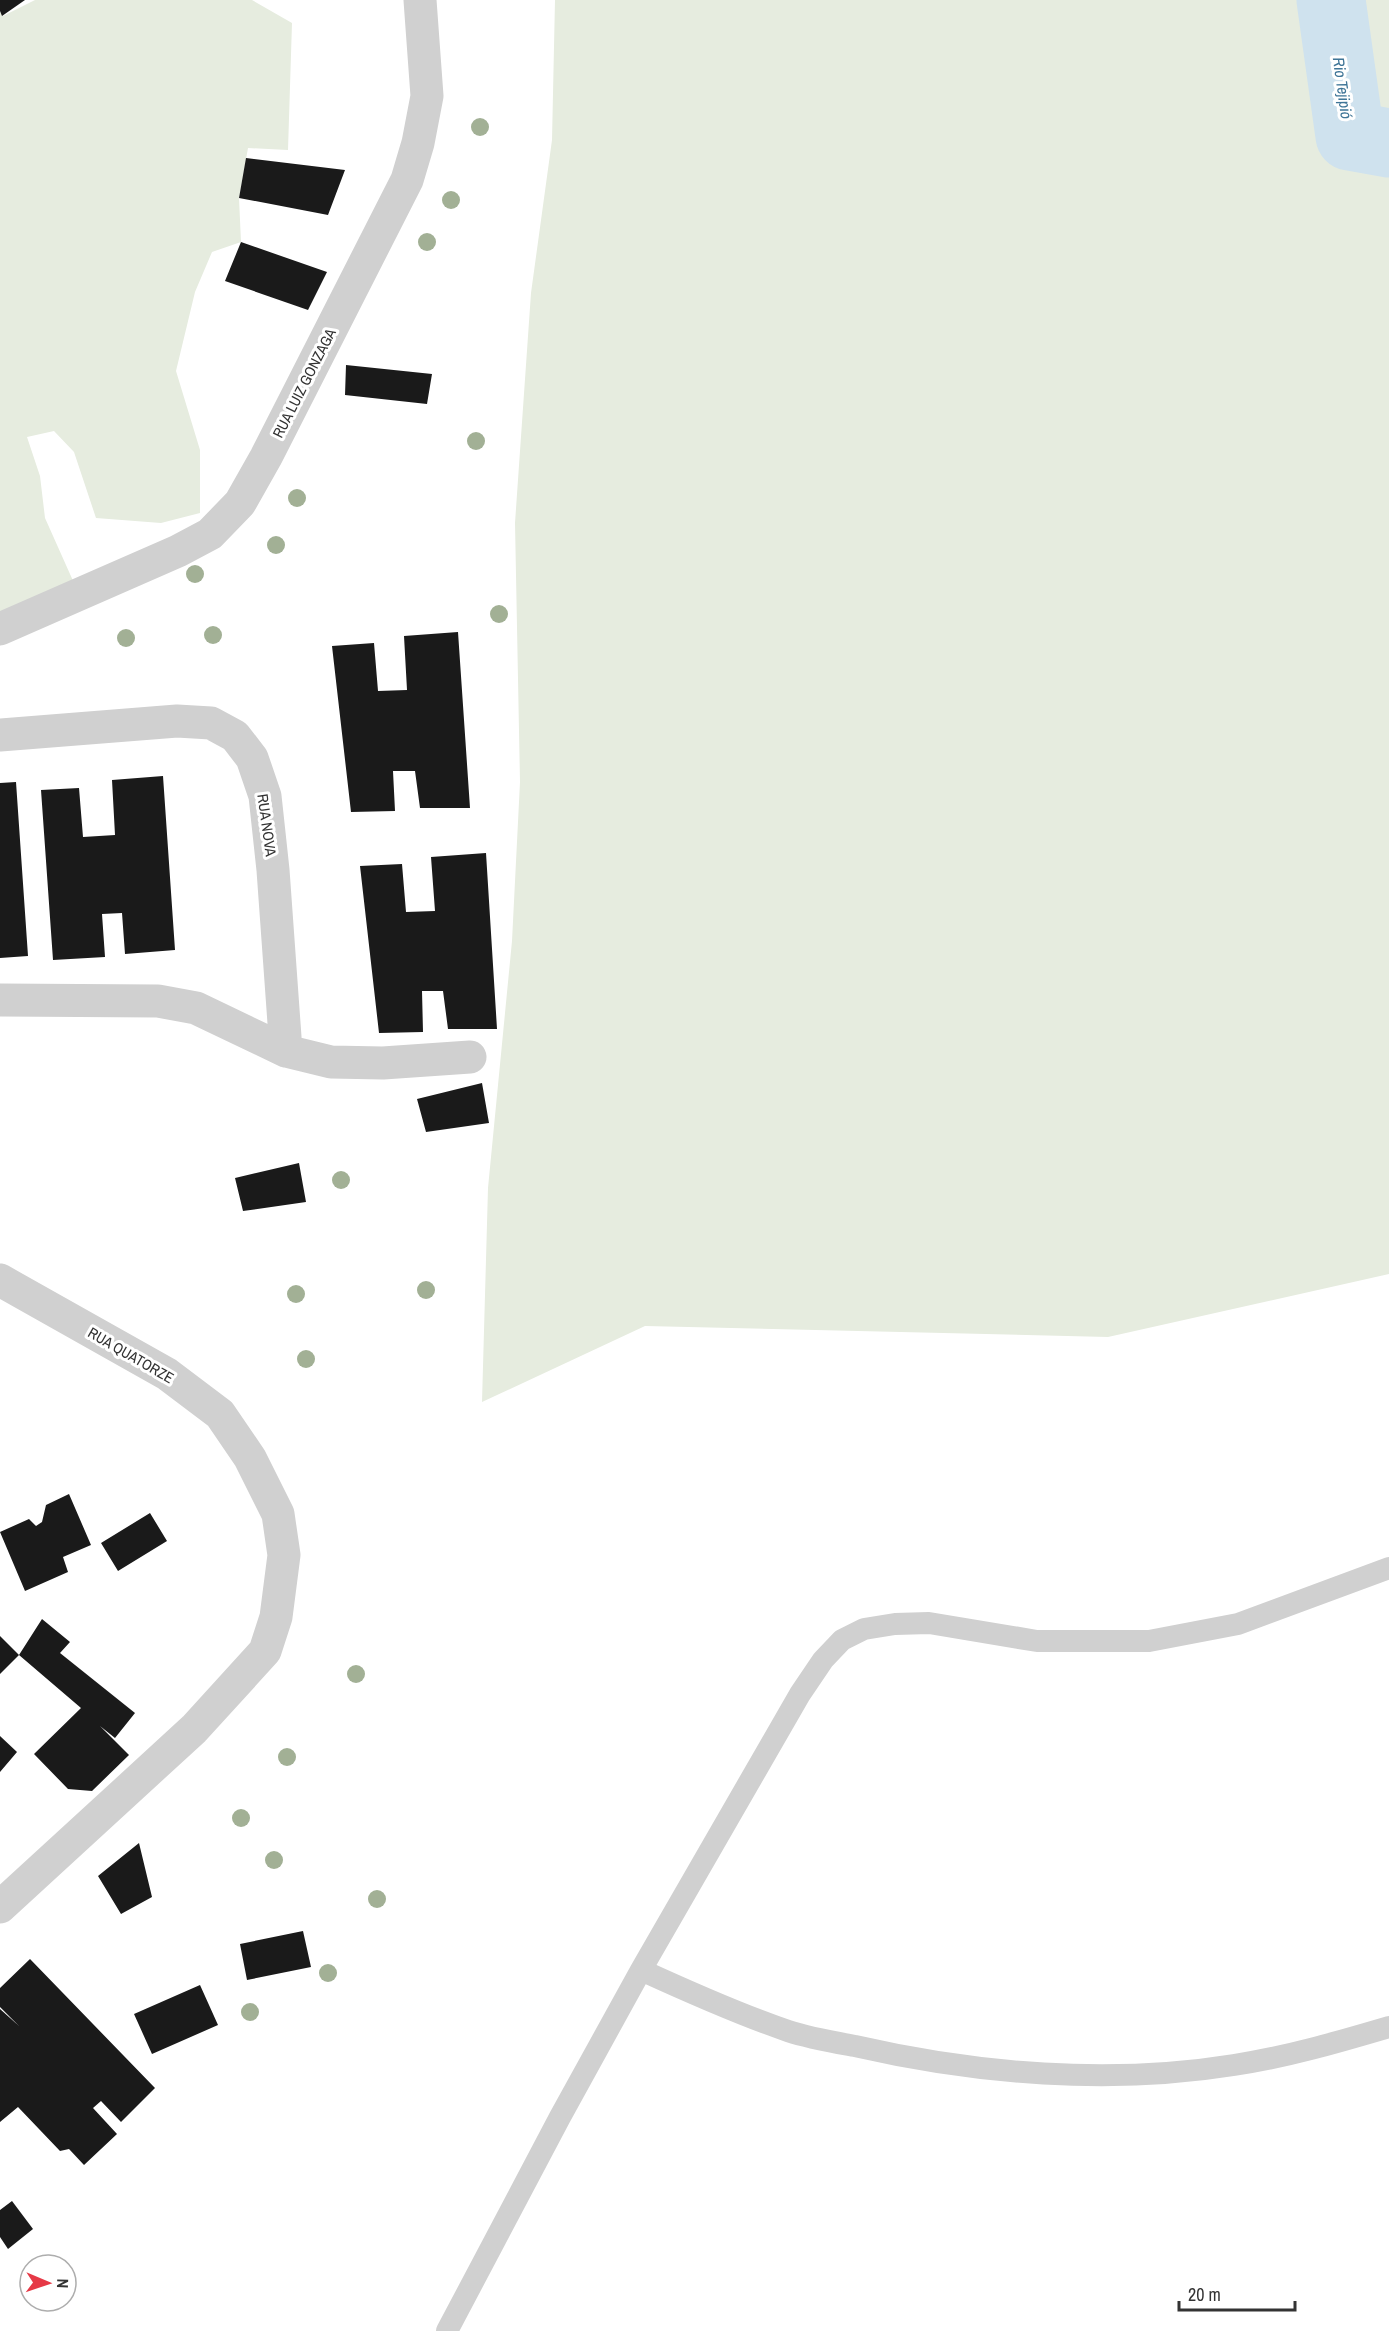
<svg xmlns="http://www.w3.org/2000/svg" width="1389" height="2331" viewBox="0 0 1389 2331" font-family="'Archivo Narrow',sans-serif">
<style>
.green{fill:#e6ecdf}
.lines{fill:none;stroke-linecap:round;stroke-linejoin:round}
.river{stroke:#cfe2ee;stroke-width:69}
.building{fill:#1a1a1a}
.service{stroke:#d0d0d0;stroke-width:22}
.minor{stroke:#d0d0d0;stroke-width:33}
.tertiary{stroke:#d0d0d0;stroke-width:33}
.tree{fill:#a2b095}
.labels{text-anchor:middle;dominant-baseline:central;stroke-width:6;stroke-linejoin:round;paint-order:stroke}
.street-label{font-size:15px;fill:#333;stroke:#fff}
.water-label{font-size:16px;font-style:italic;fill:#3f7597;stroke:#fff}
</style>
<rect width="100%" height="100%" fill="#fff"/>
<path class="green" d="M35,0H252L292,23L288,150L248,148L239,198L241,242L212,252L195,292L176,371L200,450V513L161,523L96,518L74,452L54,431L27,437L40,476L45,518L74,583L0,617V12L3,16Z
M555,0H1389V1274L1108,1337L645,1326L482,1402L488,1188L512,941L520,782L515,523L531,293L552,140Z"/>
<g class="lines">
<path class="river" d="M1331,0L1350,136L1389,143"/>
</g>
<path class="building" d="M0,0H25L2,16L0,11Z
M246,158L345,170L328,215L239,198Z
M241,242L327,272L308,310L225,281Z
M346,365L432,374L427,404L345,395Z
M458,632L470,808H420L415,771H393L395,811L351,812L332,646L374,643L378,691L407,690L404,636Z
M163,776L175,950L125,954L122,913L102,914L105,957L53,960L41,790L79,788L83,837L115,835L112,780Z
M16,782L28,956L0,958V783Z
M486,853L497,1029H448L443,991H422L423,1032L379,1033L360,866L402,864L406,912L435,911L431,857Z
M482,1083L489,1123L426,1132L417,1099Z
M299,1163L306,1202L243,1211L235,1178Z
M69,1494L91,1545L63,1557L68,1572L25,1591L0,1532L29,1519L36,1526L42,1522L46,1505Z
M150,1513L167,1541L118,1571L101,1543Z
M42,1619L70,1642L60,1653L135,1713L115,1738L100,1726L129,1755L92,1791L68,1789L34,1754L81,1708L19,1655Z
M0,1636L19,1655L0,1674Z
M0,1736L17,1752L0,1772Z
M139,1843L152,1897L121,1914L98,1876Z
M303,1931L311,1967L247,1980L240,1944Z
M30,1959L155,2088L121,2122L101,2101L93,2108L117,2134L84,2165L69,2149L60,2151L18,2107L0,2122V2009L19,2026L0,2007V1988Z
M200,1985L218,2025L152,2054L134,2014Z
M12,2201L33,2229L8,2249L0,2237V2210Z"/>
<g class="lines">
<path class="service" d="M641,1970C689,1992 738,2014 788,2031C809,2038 833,2042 855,2046C977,2074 1110,2085 1234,2065C1287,2057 1338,2042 1389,2027
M447,2331L560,2117L641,1970L800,1694L823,1660L842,1640L864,1629L895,1624L929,1623L1037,1641H1149L1238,1624L1389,1568"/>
<path class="minor" d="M0,629L178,551L210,534L240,503L266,457L407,180L418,143L427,96L420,0
M0,735L177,721L211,723L235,736L252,758L265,796L273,870L286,1051
M0,1000L158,1001L196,1008L286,1051L331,1062L383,1063L470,1057"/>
<path class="tertiary" d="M0,1280L167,1374L220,1414L250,1458L278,1514L284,1555L276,1617L265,1651L194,1729L0,1907"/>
</g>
<g class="tree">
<circle cx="480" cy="127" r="9"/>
<circle cx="451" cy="200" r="9"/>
<circle cx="427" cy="242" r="9"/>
<circle cx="476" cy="441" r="9"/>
<circle cx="297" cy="498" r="9"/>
<circle cx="276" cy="545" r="9"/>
<circle cx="195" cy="574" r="9"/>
<circle cx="499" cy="614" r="9"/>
<circle cx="213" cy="635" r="9"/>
<circle cx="126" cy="638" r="9"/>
<circle cx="341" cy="1180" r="9"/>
<circle cx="426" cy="1290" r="9"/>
<circle cx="296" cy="1294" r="9"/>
<circle cx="306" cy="1359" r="9"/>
<circle cx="356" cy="1674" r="9"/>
<circle cx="287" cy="1757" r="9"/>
<circle cx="241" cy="1818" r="9"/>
<circle cx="274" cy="1860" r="9"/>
<circle cx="377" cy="1899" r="9"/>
<circle cx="328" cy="1973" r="9"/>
<circle cx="250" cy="2012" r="9"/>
</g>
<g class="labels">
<g class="street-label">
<text transform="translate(304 383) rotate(-63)">RUA LUIZ GONZAGA</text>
<text transform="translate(267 825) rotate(82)">RUA NOVA</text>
<text transform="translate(131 1355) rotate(30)">RUA QUATORZE</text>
</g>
<g class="water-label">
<text transform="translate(1343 88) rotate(82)">Rio Tejipió</text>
</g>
</g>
<g transform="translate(48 2283) rotate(92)"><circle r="28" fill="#ffffff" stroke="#adadad" stroke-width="1.5"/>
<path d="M0-4.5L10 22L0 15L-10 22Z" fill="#e63946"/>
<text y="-9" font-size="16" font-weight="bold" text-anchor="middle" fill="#333333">N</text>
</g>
<path d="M1179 2301v9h116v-9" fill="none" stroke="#333333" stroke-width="3"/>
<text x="1188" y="2301" font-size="18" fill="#333333" stroke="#ffffff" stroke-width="4.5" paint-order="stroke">20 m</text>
</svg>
